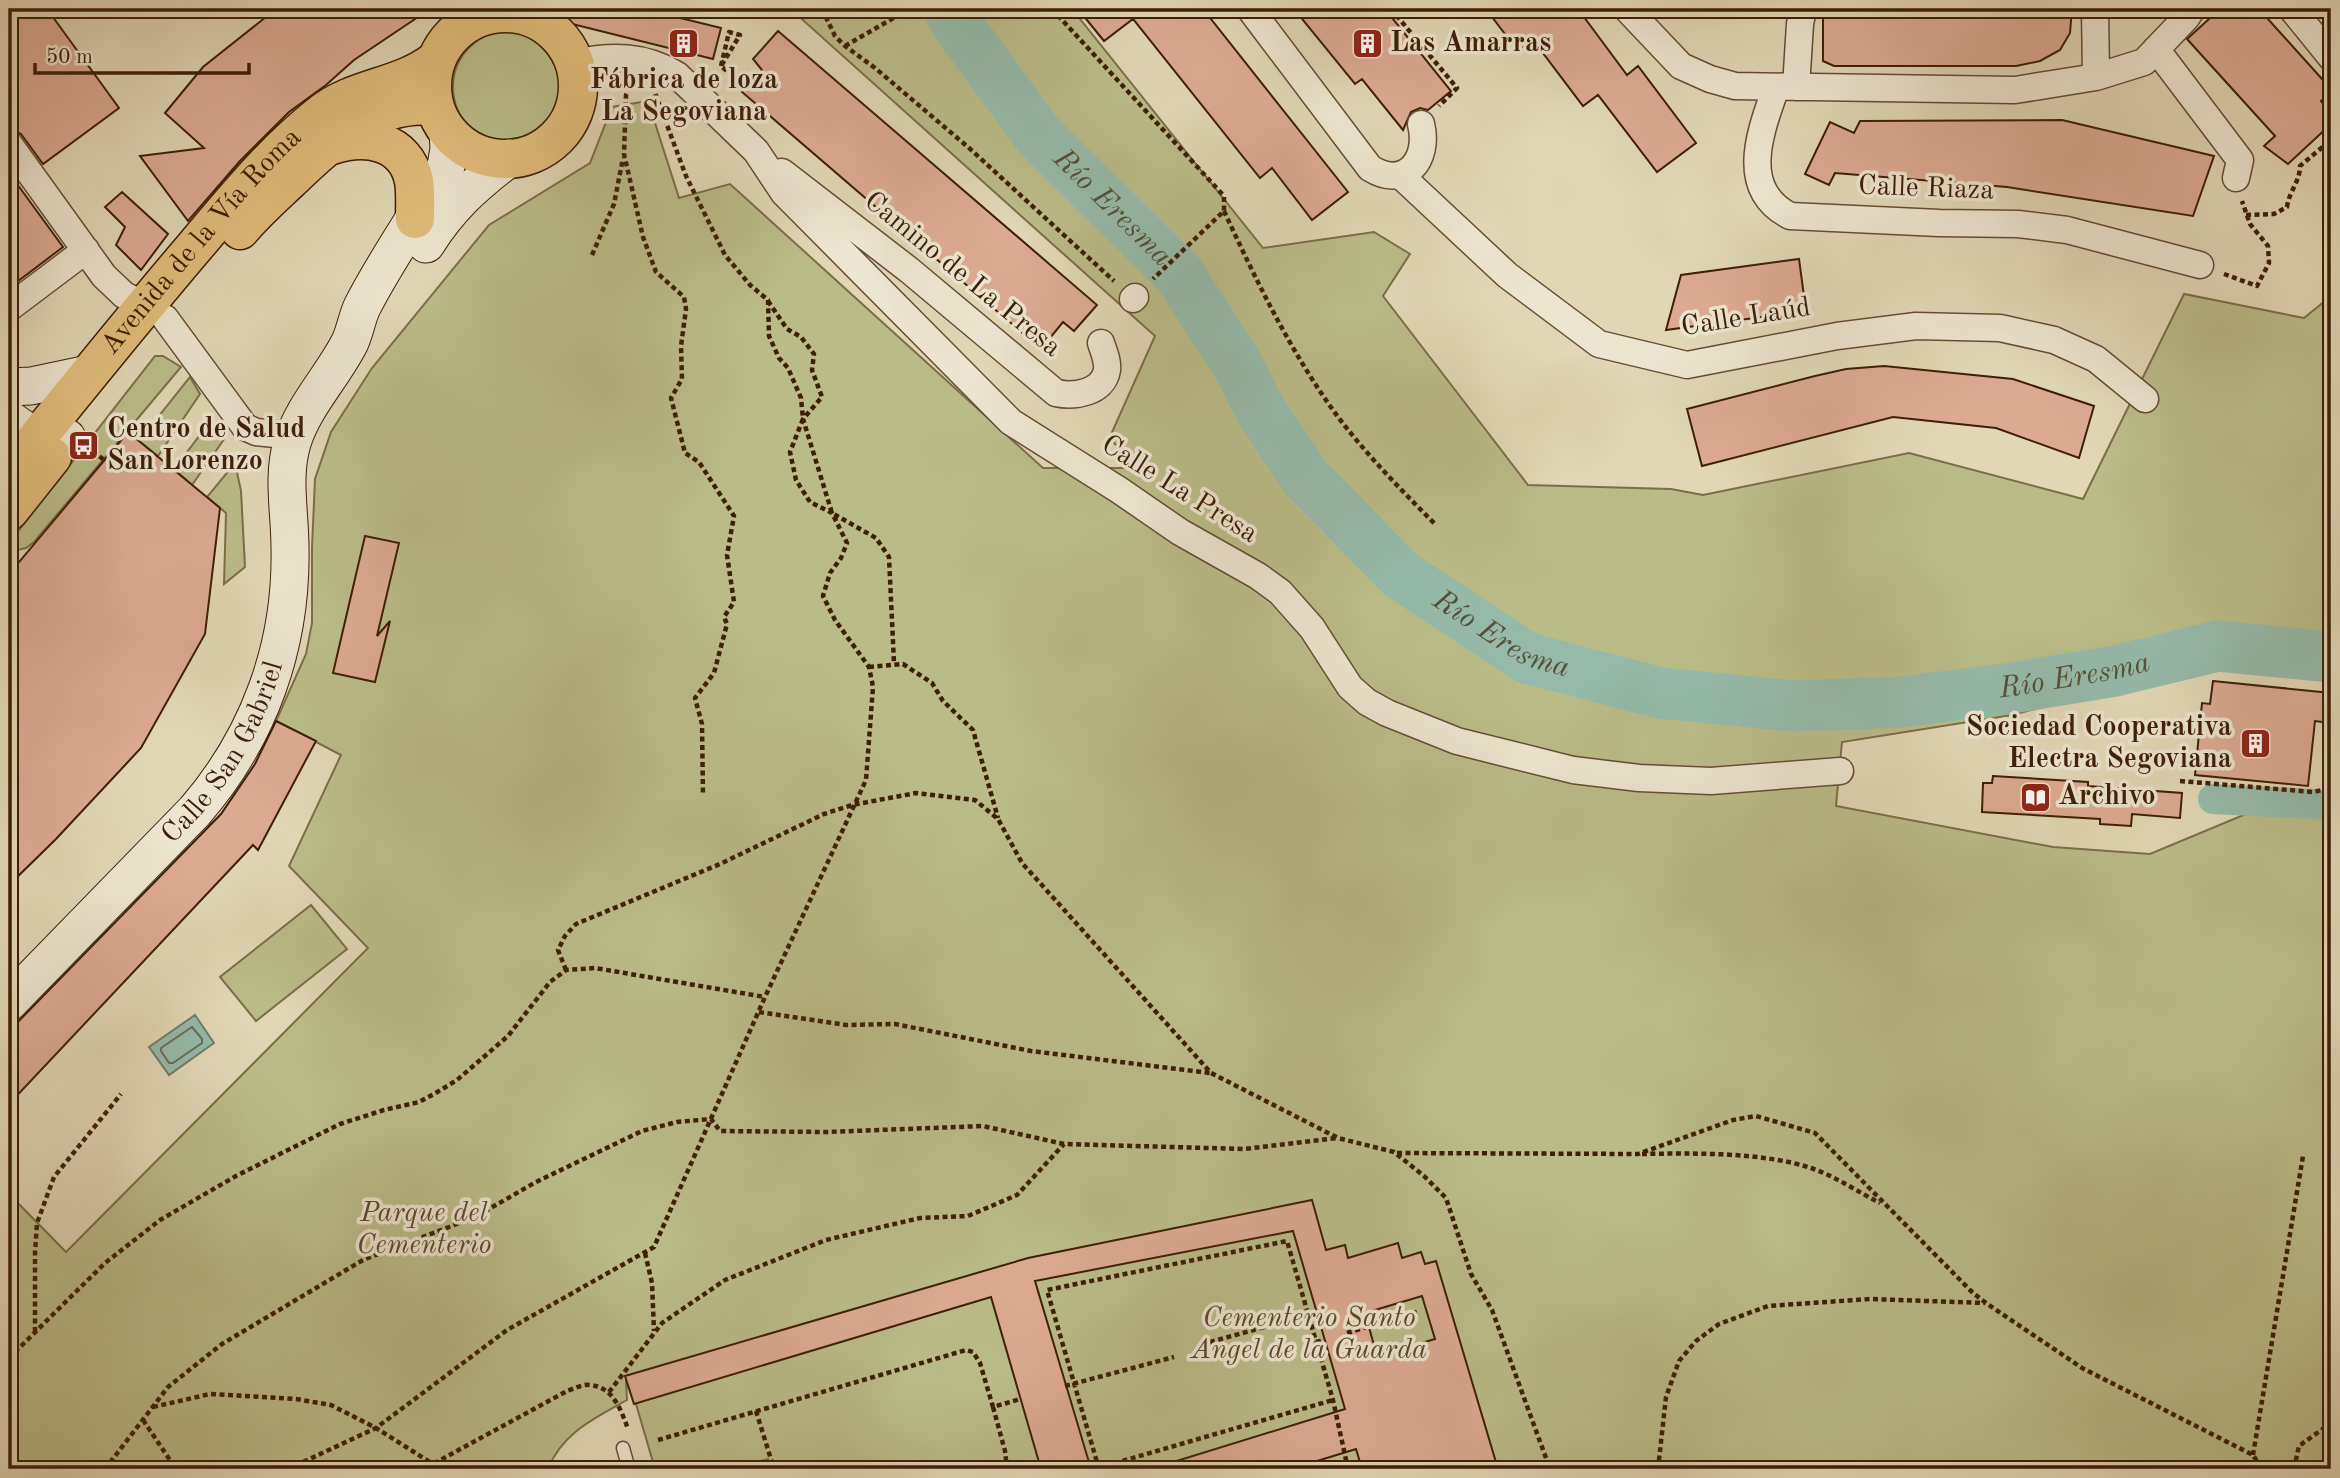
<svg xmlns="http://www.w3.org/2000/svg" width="2340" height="1478" viewBox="0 0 2340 1478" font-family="'Old Standard TT',serif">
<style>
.green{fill:#babc88;stroke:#7c6d48;stroke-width:2}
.water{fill:#95baaa;stroke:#727c69;stroke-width:2}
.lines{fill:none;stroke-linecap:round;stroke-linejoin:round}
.shore{stroke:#696c58;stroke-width:2}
.canal{stroke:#95baaa;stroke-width:30}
.river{stroke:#95baaa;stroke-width:51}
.building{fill:#dcaa91;stroke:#3d1e07;stroke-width:2;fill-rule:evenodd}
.lane-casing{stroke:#664c32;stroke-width:15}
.street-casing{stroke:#664c32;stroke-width:29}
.secondary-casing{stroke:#3d1e07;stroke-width:39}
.primary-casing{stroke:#3d1e07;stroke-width:41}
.path{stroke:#3d1e07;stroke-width:4.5;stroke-dasharray:5 3.5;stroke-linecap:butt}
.lane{stroke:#ece5cf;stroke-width:12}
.street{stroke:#ece5cf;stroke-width:26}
.secondary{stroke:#ece5cf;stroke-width:37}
.primary{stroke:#e0bc7a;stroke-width:38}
.labels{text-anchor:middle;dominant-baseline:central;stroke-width:7;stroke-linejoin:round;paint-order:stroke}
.poi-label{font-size:28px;font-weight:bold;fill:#3d1e07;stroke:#ece5cf;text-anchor:start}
.street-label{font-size:28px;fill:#3d1e07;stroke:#ece5cf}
.park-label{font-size:28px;font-style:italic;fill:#5c4627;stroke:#ece5cf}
.water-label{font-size:30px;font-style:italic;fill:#574d38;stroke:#ece5cf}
</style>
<rect width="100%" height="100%" fill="#e1d7b5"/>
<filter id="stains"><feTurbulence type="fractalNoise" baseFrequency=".00286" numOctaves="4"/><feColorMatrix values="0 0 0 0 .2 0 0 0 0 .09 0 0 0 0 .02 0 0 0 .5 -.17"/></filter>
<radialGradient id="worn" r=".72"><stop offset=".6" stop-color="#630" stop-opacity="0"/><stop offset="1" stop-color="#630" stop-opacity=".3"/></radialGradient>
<path class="green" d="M793,9H1072L1263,248L1374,232L1410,254L1383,296L1528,485L1671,489L1703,495L1909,453L2083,499L2184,294L2304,318L2331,296V668L2283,666L2226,671L2195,667L2192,677L2083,696L2012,715L1842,742L1836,806L2053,847L2150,854L2253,811L2331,802V1469H771L768,1459L732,1469H655L636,1404L634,1403L626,1380L627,1400C595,1418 562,1433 548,1469H9V1194L66,1252L368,948L289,866L341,755L276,721L306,654L312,623V548L315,479L331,432L372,368L489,225L590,163L612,107L648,101L679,198L730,184L1043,468H1144L1109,439L1155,336L795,13Z
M453 87a56 56 0 1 1 112 0a56 56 0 1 1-112 0Z
M155,356H163L181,367L34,542L26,548L9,552V543Z
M190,377L200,394L158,456L139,441Z
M210,422L227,435L192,485L174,469Z
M235,463L241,491L245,567L224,584L226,513L207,497Z
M311,905L347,949L256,1021L220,977Z"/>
<path class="water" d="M195,1015L214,1043L169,1075L149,1047Z"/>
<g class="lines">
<path class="shore" d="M192,1027L202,1039V1043L173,1063H169L161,1051V1048Z"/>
<path class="canal" d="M2213,799L2331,805"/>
<path class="river" id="s1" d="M948,9L957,24L1039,136L1179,274L1237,364L1261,411L1305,477L1401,575L1527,658L1660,693L1793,706L1901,702L2012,688L2115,671L2218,646L2331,657"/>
</g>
<path class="building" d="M9,9H47L119,108L43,164L21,134L9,128Z
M276,9H430L354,60L326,85L289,112L240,161L188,221L140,156L204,148L165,113L203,67Z
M545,9H644L721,28L713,59L544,17Z
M1078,9H1203L1348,192L1312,220L1272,168L1260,178L1133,19L1104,41Z
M1294,9H1385L1451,91L1428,110L1420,108L1411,112L1403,130L1362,79L1355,84Z
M1486,9H1578L1627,75L1638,66L1696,143L1657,172L1598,95L1583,106L1533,40L1518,51Z
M1823,9H2072L2070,33L2060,50L2040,61L2016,66H1834L1823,61Z
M2220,9H2259L2331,89V92L2321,101L2331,113V124L2288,164L2264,146L2275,136L2187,39Z
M778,31L1097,305L1074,331L1063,322L1041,349L742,92L762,70L753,59Z
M2062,120L2214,156L2193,216L2007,187L1835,173L1829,185L1805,174L1830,122L1854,133L1860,121Z
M9,173L63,247L9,288Z
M122,192L168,234L141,270L116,245L125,227L105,207Z
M1799,259L1806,311L1666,330L1681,275Z
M1884,366L2013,379L2094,406L2079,458L1996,428L1893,417L1702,466L1687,409L1815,376L1846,369Z
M128,432L220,508L205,634L141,748L56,839L9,885V574Z
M365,536L399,543L377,636L390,621L375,682L333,673Z
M2213,681L2331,693V723L2315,721L2308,786L2195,775L2202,703L2210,704Z
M276,721L316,741L258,850L253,845L9,1104V1031L221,814L255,764Z
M1993,776L2088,782V786L2182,793L2180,818L2132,814L2131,826L2100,824V819L1982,812L1983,783H1992Z
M1312,1200L1326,1250L1345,1245L1348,1258L1398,1243L1402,1258L1421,1252L1425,1264L1436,1261L1498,1469H1362L1356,1449L1291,1469H1168L1167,1464L1345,1409L1293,1231L1035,1281L1091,1469H1041L991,1297L634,1404L625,1376L1028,1258ZM1422,1296L1435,1339L1377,1356L1365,1313Z"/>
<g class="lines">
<defs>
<path id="lane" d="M623,1448L629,1469"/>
<path id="street" d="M1250,9L1370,168C1405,190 1430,160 1421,124
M1627,9L1681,66L1710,79L1735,86L2015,90L2096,77L2144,62L2186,18L2192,9
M2095,9L2096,77
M2292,9L2331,57
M2156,49L2240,160L2236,178
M574,63C612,55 644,55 677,75L756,151L784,193L1011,422L1119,490L1180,532L1258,576L1280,592L1312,628L1350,687L1367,702L1387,713L1457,741L1573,770L1639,778L1711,781L1840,771
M1776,87C1761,131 1737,188 1790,216L1939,223L2018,224L2067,230L2200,265
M1796,87L1800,24L1803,9
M9,144L104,276L124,295L145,305
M782,172L909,270L1056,393C1074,397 1103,393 1107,370C1108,361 1104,352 1101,343
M1400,175L1507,275L1599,344L1687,365L1837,336L1916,326L2000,328L2054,340L2096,359L2145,399
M1133,299L1135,297
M9,308L86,250
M165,318L245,427L256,432L294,436"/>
<g id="secondary">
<path d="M482,9L484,15"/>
<path d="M426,244C450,206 473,186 509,158"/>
<path d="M9,387L31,386L88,374"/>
<path d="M9,419C31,434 39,445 67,438"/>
<path id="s2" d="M9,1002L195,811C259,737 292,646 290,548C290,513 282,477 292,443C303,406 333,376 350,342C355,331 357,318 362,307C387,258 419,214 446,166L449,149L448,132"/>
</g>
<g id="primary">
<circle cx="505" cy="86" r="73"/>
<path d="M332,145C365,134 406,140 414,181C416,193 415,206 415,219"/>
<path d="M240,230C255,212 273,196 290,180C330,142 374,100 434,106"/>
<path id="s3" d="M9,473C71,396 133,319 197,244C236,198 273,152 321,114C354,87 400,88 435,61"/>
<path d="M9,511L52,457"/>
</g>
</defs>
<use href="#lane" class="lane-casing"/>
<use href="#street" class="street-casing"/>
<use href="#secondary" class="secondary-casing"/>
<use href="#primary" class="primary-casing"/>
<path class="path" d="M822,9L835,36L845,46L875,68L968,147L1114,281
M1052,9L1224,196V211L1153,279
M1391,9L1457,88L1439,106
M845,46L909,9
M721,66L729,32L740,35L721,66L737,80L728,89
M630,86L626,95L624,154L643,237L656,272L684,297L686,309L681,346L682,379L671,398L685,453L699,462L734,516L727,555L734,602L724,617L727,624L714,673L695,698L702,724L703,796
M1224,211C1257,282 1291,353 1338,417C1367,455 1401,490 1435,524
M2246,215L2274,214L2287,207C2289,191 2300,182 2300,166L2331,140
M592,255L614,204L623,158
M2224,274L2257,286L2269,263L2268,246L2250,224L2242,201
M768,301L787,329L801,337L814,354L812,370L822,397L803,419L832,513L876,538L889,557L894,663
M93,451L104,460
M869,667L903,664L932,683L943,701L973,730L998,818
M2180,781L2313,792L2331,788
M566,970L558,950L565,936L576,924L720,864L824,814L852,805L916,793L975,800L998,819L1022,863L1211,1073L1338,1138L1394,1152L1424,1176L1446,1198L1471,1274L1492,1310L1550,1469
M759,1012L846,1025L895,1024L1031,1051L1210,1073
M1397,1153L1638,1154L1733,1120L1756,1116L1815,1133L1973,1293L1986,1303L2082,1368L2253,1455L2262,1469
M1642,1154C1694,1153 1762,1152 1811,1168C1835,1176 1858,1192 1880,1203
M645,1253L652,1283L654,1331
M35,1332V1253L37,1223L54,1177L121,1094
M1347,1333L1420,1311
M1210,1342L1308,1315
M1316,1342L1325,1340
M9,1358L105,1263L160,1220L236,1176L340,1124L384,1110L419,1102L434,1094L457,1080L508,1036L550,982L566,970L595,968L765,997
M1065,1386L1174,1357
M609,1392L662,1323L725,1280L826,1240L920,1218L968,1216L1017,1195L1064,1144
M153,1407L210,1394L296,1399L331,1405L376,1428L433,1464
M993,1407L1005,1451L1007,1469
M756,1411L774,1469
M143,1420L176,1469
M658,1440L966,1350L973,1352L980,1363L993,1407L1020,1399
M2253,1455L2303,1156
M1098,1468L1333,1400
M105,1469L168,1387L222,1344L363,1260L475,1217L536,1182L642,1131L677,1122L711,1119L720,1131L827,1132L983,1126L1064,1144L1244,1149L1337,1138
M288,1469L376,1428L507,1330L654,1247L765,997L866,780L873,687L869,667L835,620L823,596L830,573L841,558L847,543L832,513L810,502L796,480L790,452L803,419L801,398L788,368L779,358L769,336L768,300L750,285L725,255L686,176L655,93
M418,1469L433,1464L567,1391C573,1389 583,1384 589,1385C613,1386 621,1410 628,1429
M1099,1469L1047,1290L1287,1241L1333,1400L1348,1469
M1658,1469L1666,1397L1679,1361L1696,1341L1719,1324L1768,1306L1870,1299L1985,1303
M2294,1469L2299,1446L2331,1423"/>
<use href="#lane" class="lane"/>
<use href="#street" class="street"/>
<use href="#secondary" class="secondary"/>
<use href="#primary" class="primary"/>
</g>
<defs>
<symbol id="building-square" viewBox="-11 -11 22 22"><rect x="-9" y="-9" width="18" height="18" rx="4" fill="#8f2418" stroke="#ece5cf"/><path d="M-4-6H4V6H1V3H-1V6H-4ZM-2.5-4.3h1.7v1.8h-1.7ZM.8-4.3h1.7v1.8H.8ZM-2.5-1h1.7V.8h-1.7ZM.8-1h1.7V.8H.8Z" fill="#fff"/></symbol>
<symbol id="bus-square" viewBox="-11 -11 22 22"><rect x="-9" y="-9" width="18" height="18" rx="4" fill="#8f2418" stroke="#ece5cf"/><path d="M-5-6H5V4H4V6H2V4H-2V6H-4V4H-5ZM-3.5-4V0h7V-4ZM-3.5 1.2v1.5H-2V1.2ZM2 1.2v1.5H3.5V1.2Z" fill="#fff"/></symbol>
<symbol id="library-square" viewBox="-11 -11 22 22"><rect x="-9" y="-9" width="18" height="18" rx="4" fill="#8f2418" stroke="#ece5cf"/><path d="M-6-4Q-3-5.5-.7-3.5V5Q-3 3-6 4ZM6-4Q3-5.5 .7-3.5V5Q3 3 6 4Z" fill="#fff"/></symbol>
</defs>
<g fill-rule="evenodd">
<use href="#building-square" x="666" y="26" width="35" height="35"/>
<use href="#building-square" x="1350" y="26" width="35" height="35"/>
<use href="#bus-square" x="66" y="428" width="35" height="35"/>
<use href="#building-square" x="2238" y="726" width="35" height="35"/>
<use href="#library-square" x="2018" y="780" width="35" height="35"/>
</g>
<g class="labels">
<g class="poi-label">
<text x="1390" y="44">Las Amarras</text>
<text x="684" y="81" text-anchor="middle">Fábrica de loza<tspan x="684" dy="32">La Segoviana</tspan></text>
<text x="107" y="430">Centro de Salud<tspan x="107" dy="32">San Lorenzo</tspan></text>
<text x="2232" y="728" text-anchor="end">Sociedad Cooperativa<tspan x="2232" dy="32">Electra Segoviana</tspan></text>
<text x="2058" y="797">Archivo</text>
</g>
<g class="street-label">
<text transform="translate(1926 189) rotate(2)">Calle Riaza</text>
<text stroke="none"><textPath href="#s3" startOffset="301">Avenida de la Vía Roma</textPath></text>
<text transform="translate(962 275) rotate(39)">Camino de La Presa</text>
<text transform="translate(1746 318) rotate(-9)">Calle Laúd</text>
<text transform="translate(1179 490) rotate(32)">Calle La Presa</text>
<text stroke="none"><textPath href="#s2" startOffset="332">Calle San Gabriel</textPath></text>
</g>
<g class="park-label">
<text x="424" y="1214">Parque del<tspan x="424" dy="32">Cementerio</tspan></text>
<text x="1309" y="1319">Cementerio Santo<tspan x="1309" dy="32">Angel de la Guarda</tspan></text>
</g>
<g class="water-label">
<text stroke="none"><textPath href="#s1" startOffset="259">Río Eresma</textPath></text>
<text stroke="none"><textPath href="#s1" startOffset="847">Río Eresma</textPath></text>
<text stroke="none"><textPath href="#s1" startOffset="1435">Río Eresma</textPath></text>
</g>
</g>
<rect width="2340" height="1478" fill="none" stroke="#e1d7b5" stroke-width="35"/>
<rect x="10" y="10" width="2319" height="1457" fill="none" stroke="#3d1e07" stroke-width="3.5"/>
<rect x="18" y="18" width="2305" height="1443" fill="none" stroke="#3d1e07" stroke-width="2"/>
<path d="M35 63v10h214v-10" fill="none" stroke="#3d1e07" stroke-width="3.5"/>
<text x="46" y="63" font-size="21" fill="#3d1e07" stroke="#ece5cf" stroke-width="5" paint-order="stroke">50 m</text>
<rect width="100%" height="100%" filter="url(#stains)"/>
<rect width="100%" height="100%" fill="url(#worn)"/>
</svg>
